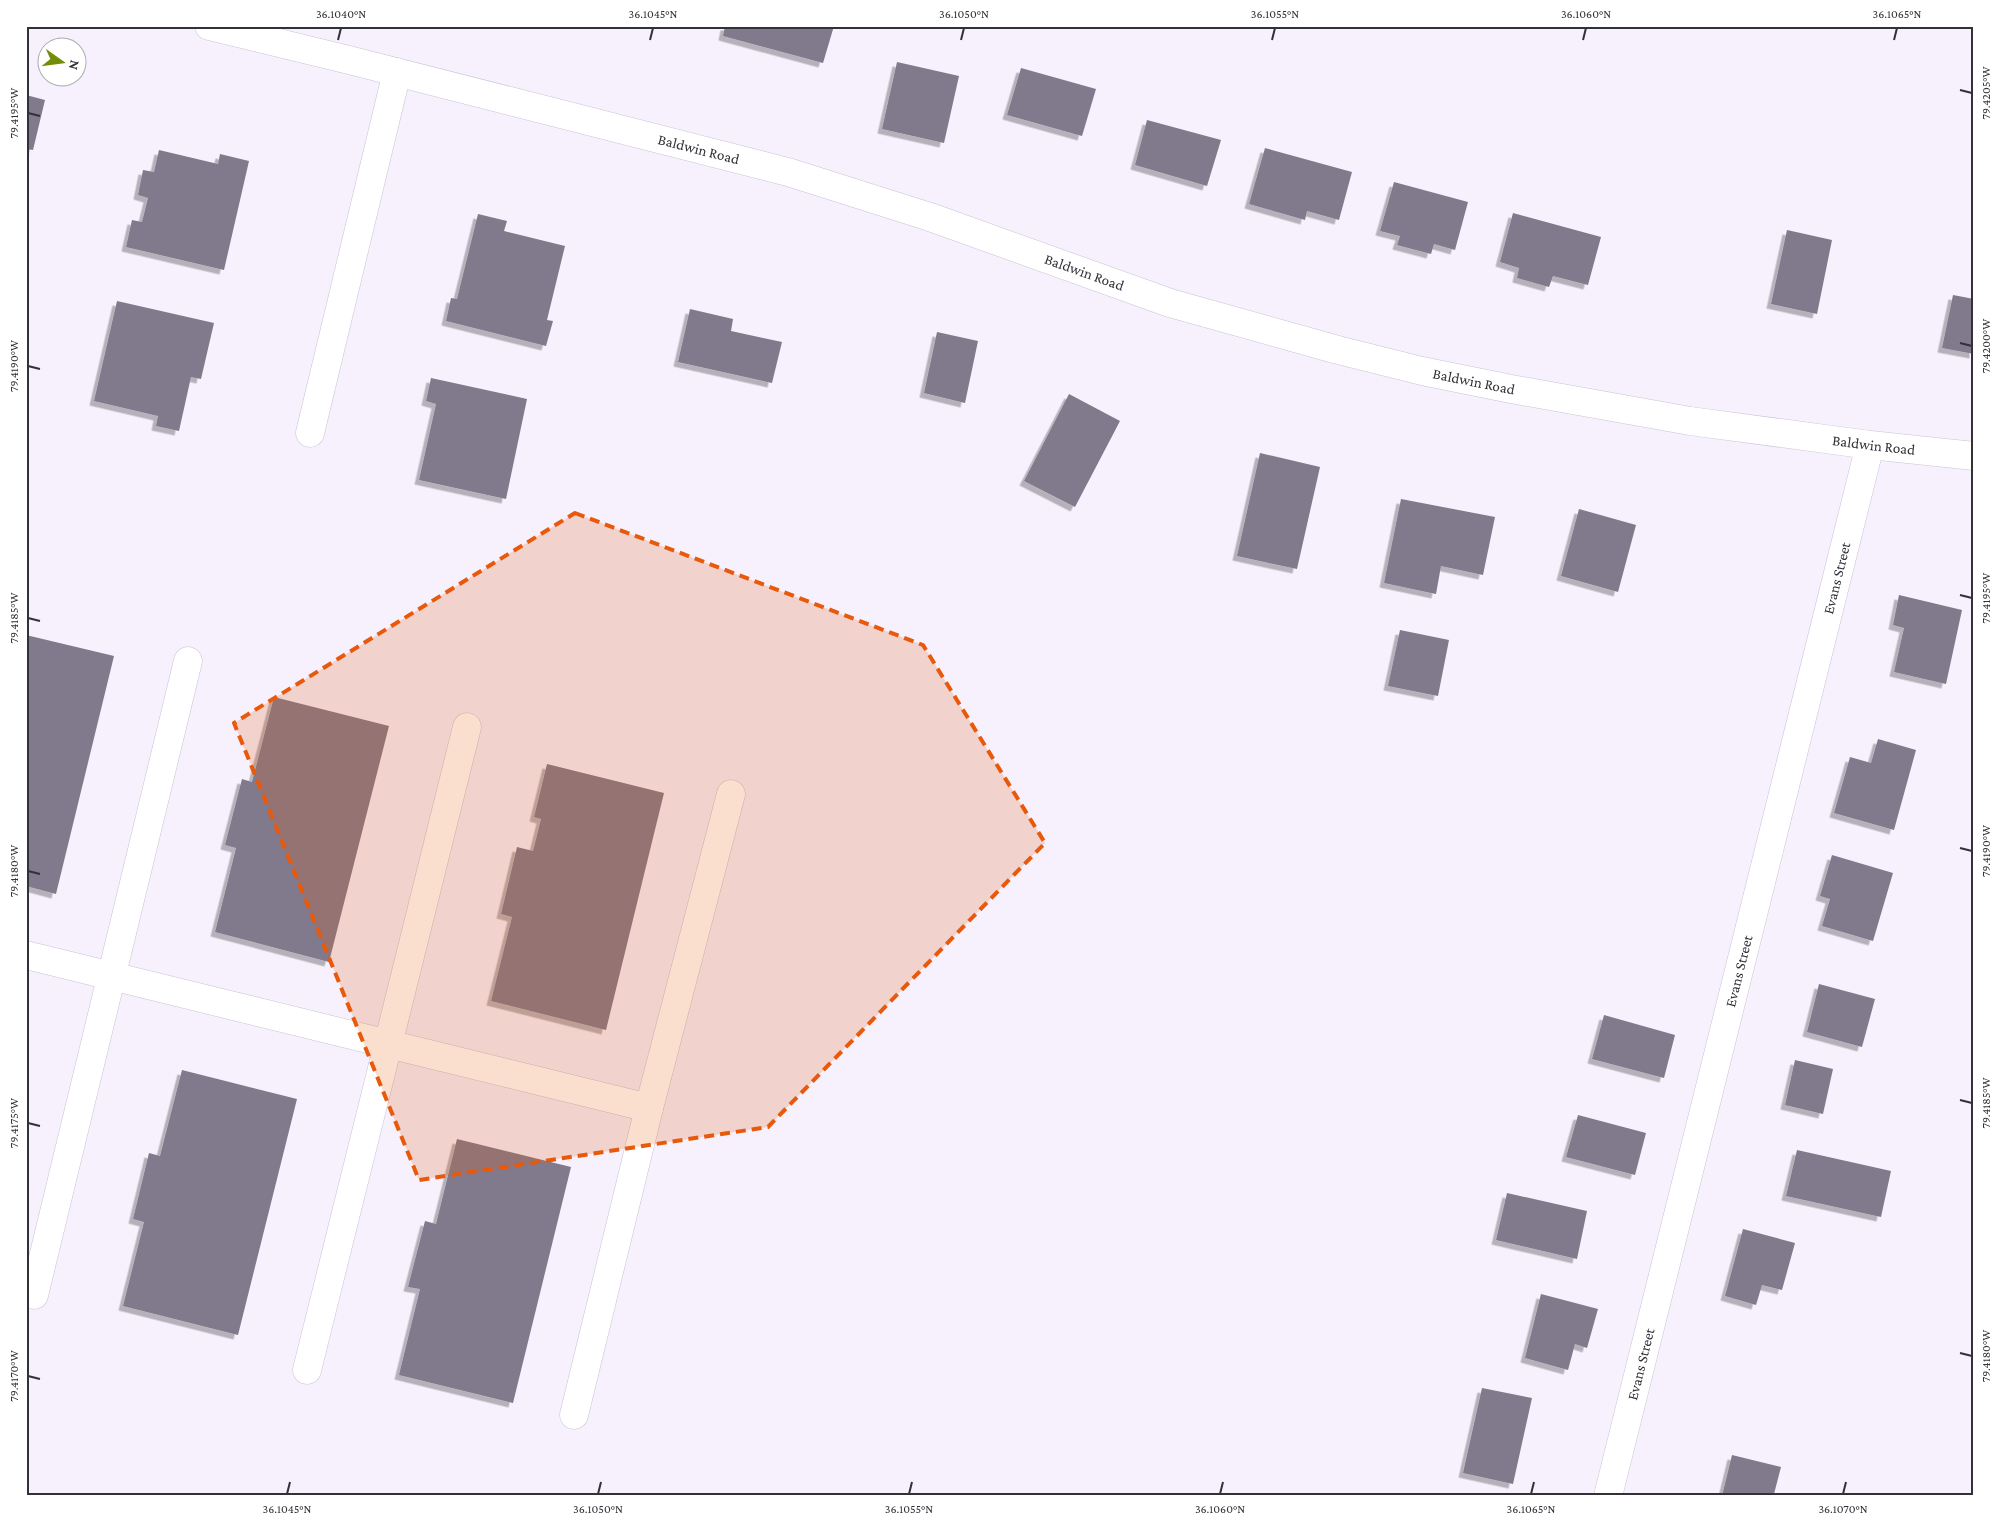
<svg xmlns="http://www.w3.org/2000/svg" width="2000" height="1522" viewBox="0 0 2000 1522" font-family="'Crimson Pro',serif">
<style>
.building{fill:#817a8c;filter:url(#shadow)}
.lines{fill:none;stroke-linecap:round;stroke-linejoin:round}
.minor-casing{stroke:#c9c3d5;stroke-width:29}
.minor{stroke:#fff;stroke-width:28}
.marked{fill:#e8590c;fill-opacity:0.2;stroke:#e8590c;stroke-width:4;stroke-dasharray:10 6;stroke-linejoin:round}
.ticks{fill:none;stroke:#333037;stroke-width:2}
.labels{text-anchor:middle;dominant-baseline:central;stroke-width:5;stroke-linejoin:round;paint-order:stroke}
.street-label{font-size:15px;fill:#333037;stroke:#fff}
.neatline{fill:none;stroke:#333037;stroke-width:2}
.ticks-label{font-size:12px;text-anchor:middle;fill:#333037}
</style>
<defs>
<filter id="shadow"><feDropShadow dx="-4.5" dy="4.5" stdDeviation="0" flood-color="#0004"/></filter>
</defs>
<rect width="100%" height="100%" fill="#f6f1fd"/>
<path class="building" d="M725,26H834L823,63L723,36Z
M897,62L959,76L944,143L882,129Z
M1021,68L1096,89L1082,136L1007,115Z
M26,95L45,100L33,150L26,149Z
M1147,120L1221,140L1207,186L1135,165Z
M1265,148L1352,172L1339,220L1307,211L1305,220L1249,204Z
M159,150L218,164L220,154L249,161L224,270L126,247L132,220L142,222L148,198L138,195L143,170L154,172Z
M1394,182L1468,202L1455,250L1434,244L1431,254L1397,245L1400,236L1380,231Z
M1513,213L1601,237L1588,285L1553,276L1549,287L1517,278L1519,268L1500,262Z
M478,214L507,221L504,231L565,246L547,320L553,321L546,346L446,321L451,298L457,299Z
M1787,230L1832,240L1817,314L1771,304Z
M1953,295L1974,299V354L1942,348Z
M117,301L214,323L201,379L191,377L179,431L156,426L158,416L94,401Z
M690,309L733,319L731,331L782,342L772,383L678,362Z
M937,332L978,341L965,403L924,393Z
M431,378L527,399L506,499L419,480L436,404L426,401Z
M1069,394L1120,421L1075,507L1024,481Z
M1260,453L1320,467L1297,569L1237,556Z
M1401,499L1495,517L1483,575L1441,566L1436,594L1384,583Z
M1579,509L1636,525L1618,592L1561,576Z
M1899,595L1962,610L1946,684L1894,672L1904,628L1893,625Z
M1400,630L1449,640L1438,696L1388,686Z
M26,635L114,656L56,894L26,886Z
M274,697L389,726L329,962L215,932L236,848L225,845L242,779L252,782Z
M1878,739L1916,750L1894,830L1834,813L1850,757L1871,763Z
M547,764L664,793L606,1030L491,1001L512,917L501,914L517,847L533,851L541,819L534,817Z
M1832,855L1893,873L1873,941L1822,926L1830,899L1820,896Z
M1819,984L1875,999L1862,1047L1807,1032Z
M1604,1015L1675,1035L1664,1078L1592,1059Z
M1795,1060L1833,1069L1823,1114L1785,1105Z
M182,1070L297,1099L238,1335L123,1306L144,1222L133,1219L149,1153L160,1156Z
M1578,1115L1646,1133L1635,1175L1566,1157Z
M457,1139L571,1167L513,1403L399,1375L420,1289L408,1287L425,1221L436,1224Z
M1797,1150L1891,1171L1881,1217L1786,1196Z
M1507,1193L1587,1211L1577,1259L1496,1240Z
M1743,1229L1795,1243L1782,1290L1762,1285L1756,1305L1725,1296Z
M1541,1294L1598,1309L1587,1348L1575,1344L1568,1370L1525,1358Z
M1482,1388L1532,1398L1513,1484L1463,1473Z
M1732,1455L1781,1467L1774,1494L1779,1496H1722Z"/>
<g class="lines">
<defs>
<g id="minor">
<path id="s1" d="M209,26L349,60L788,172L930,217L1170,303L1338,350L1422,371L1511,389L1690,421L1870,445L1974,456"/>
<path d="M310,433L397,72"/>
<path d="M26,955L649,1108"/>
<path d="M34,1295L188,661"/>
<path d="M307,1370L467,727"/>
<path d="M574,1415L649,1108L731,794"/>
<path id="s2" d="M1608,1496L1870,445"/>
</g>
</defs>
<use href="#minor" class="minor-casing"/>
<use href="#minor" class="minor"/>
</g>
<path class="marked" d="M575,513L923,645L1045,843L768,1127L419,1180L234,723Z"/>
<path class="ticks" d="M338,40L341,28M650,40L653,28M961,40L964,28M1272,40L1275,28M1583,40L1586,28M1894,40L1897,28M1960,90L1972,93M28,113L40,116M1960,343L1972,346M28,366L40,369M1960,595L1972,598M28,618L40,621M1960,848L1972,851M28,871L40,874M1960,1100L1972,1103M28,1123L40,1126M1960,1353L1972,1356M28,1376L40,1379M287,1494L290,1482M598,1494L601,1482M909,1494L912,1482M1220,1494L1223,1482M1531,1494L1534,1482M1843,1494L1846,1482"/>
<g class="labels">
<g class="street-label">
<text stroke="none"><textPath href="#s1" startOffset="505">Baldwin Road</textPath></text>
<text stroke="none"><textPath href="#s1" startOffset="910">Baldwin Road</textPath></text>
<text stroke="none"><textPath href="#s1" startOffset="1315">Baldwin Road</textPath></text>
<text stroke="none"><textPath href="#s1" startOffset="1720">Baldwin Road</textPath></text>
<text stroke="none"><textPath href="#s2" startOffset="946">Evans Street</textPath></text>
<text stroke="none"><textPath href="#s2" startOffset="541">Evans Street</textPath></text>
<text stroke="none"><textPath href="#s2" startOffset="136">Evans Street</textPath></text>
</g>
</g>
<rect width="2000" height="1522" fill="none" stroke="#ffffff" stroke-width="55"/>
<g transform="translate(62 62) rotate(104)"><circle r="24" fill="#ffffff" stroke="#adacaf"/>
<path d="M0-4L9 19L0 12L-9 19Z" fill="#728d07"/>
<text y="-8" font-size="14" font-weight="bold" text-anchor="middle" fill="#333037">N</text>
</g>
<rect x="28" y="28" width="1944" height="1466" class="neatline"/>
<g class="ticks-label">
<text x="341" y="18">36.1040°N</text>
<text x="653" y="18">36.1045°N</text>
<text x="964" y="18">36.1050°N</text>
<text x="1275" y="18">36.1055°N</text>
<text x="1586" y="18">36.1060°N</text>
<text x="1897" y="18">36.1065°N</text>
<text transform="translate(1986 93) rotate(-90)" y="4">79.4205°W</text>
<text transform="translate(14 113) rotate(-90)" y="4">79.4195°W</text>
<text transform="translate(1986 346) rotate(-90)" y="4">79.4200°W</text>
<text transform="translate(14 366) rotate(-90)" y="4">79.4190°W</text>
<text transform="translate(1986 598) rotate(-90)" y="4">79.4195°W</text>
<text transform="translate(14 618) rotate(-90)" y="4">79.4185°W</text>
<text transform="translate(1986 851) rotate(-90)" y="4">79.4190°W</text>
<text transform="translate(14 871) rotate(-90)" y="4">79.4180°W</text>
<text transform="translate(1986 1103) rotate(-90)" y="4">79.4185°W</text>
<text transform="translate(14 1123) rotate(-90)" y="4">79.4175°W</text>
<text transform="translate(1986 1356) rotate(-90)" y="4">79.4180°W</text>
<text transform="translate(14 1376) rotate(-90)" y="4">79.4170°W</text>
<text x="287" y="1513">36.1045°N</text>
<text x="598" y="1513">36.1050°N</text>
<text x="909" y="1513">36.1055°N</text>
<text x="1220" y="1513">36.1060°N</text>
<text x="1531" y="1513">36.1065°N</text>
<text x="1843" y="1513">36.1070°N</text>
</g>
</svg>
